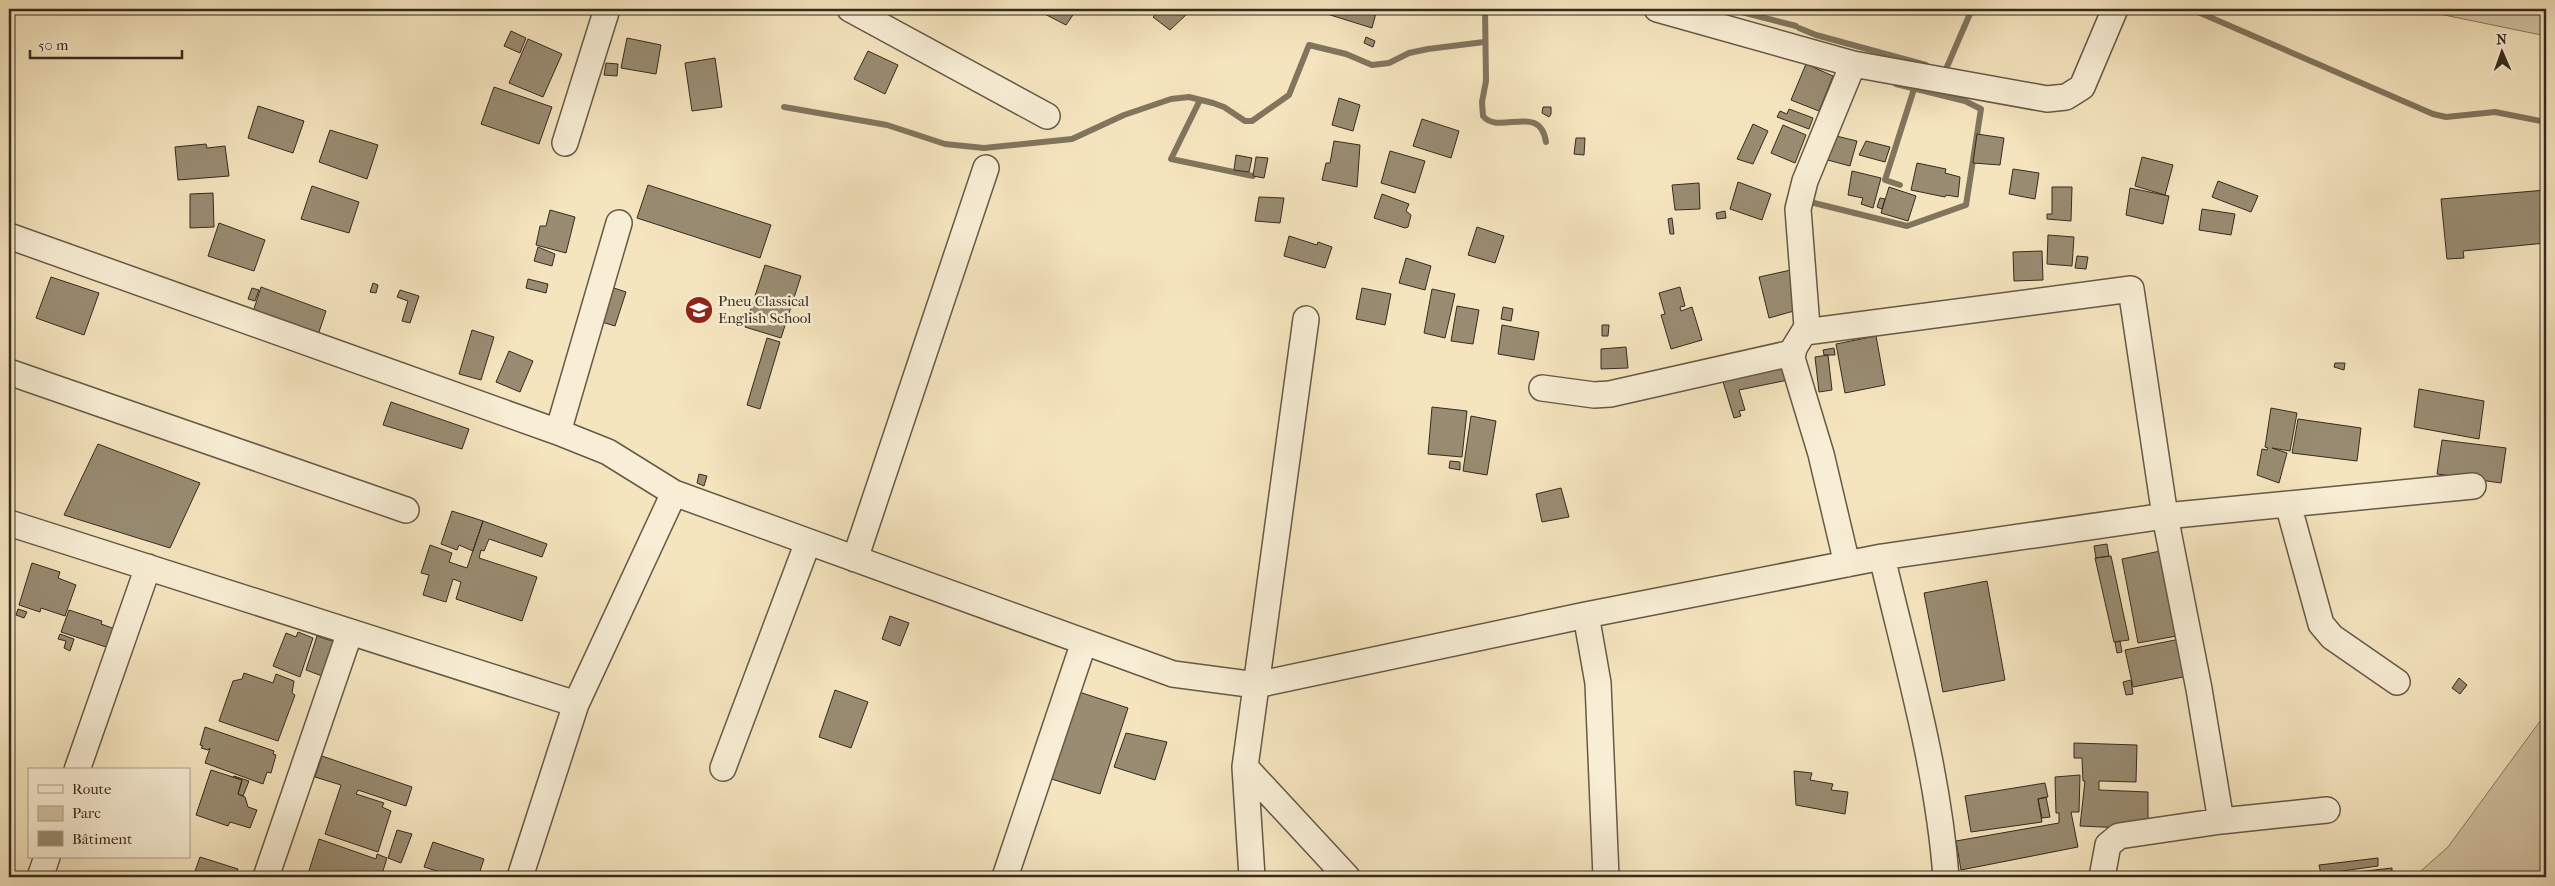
<svg xmlns="http://www.w3.org/2000/svg" width="2555" height="886" viewBox="0 0 2555 886" font-family="'IM FELL French Canon',serif">
<style>
.green{fill:#d4c5a4;stroke:#847861}
.lines{fill:none;stroke-linecap:round;stroke-linejoin:round}
.stream{stroke:#81755e;stroke-width:6}
.building{fill:#998c72;stroke:#352b1e}
.minor-casing{stroke:#655a46;stroke-width:28}
.minor{stroke:#f8eed5;stroke-width:25}
.labels{text-anchor:middle;dominant-baseline:central;stroke-width:5;stroke-linejoin:round;paint-order:stroke}
.poi-label{font-size:15px;fill:#352b1e;stroke:#f8eed5;text-anchor:start}
</style>
<rect width="100%" height="100%" fill="#f5e5bf"/>
<filter id="stains"><feTurbulence type="fractalNoise" baseFrequency=".004" numOctaves="4"/><feColorMatrix values="0 0 0 0 .2 0 0 0 0 .09 0 0 0 0 .02 0 0 0 .5 -.17"/></filter>
<radialGradient id="worn" r=".72"><stop offset=".6" stop-color="#630" stop-opacity="0"/><stop offset="1" stop-color="#630" stop-opacity=".3"/></radialGradient>
<path class="green" d="M2415,9H2546V36Z
M2546,713V877H2414L2448,847Z"/>
<g class="lines">
<path class="stream" d="M1485,9L1486,81L1482,102L1483,116C1499,136 1540,102 1546,142
M1730,9L1796,26
M2191,9L2433,114L2446,117L2495,112L2546,122
M1799,28L1816,35L1926,65
M1943,76L1972,9
M1200,100L1171,159L1253,176
M784,107L887,125L945,144L984,148L1072,139L1124,115L1171,99L1189,97L1213,103L1224,107L1245,121H1252L1289,95L1309,45L1346,54L1372,65L1389,63L1409,53L1428,49L1484,42
M1900,185L1885,180L1914,89
M1806,201L1907,226L1966,205L1981,109L1965,101L1896,84"/>
</g>
<path class="building" d="M1035,9H1077L1066,25Z
M1161,9H1183L1188,13L1170,30L1153,17Z
M1329,9H1377L1372,28L1327,14Z
M511,31L526,38L520,53L504,46Z
M1366,37L1375,41L1373,47L1364,43Z
M627,38L661,45L656,74L621,68Z
M528,39L562,54L543,97L509,83Z
M868,51L898,65L885,94L854,79Z
M715,58L722,107L692,111L685,63Z
M606,63L618,64L617,76L604,75Z
M1806,64L1833,76L1819,111L1791,100Z
M494,87L552,107L539,144L481,124Z
M1339,98L1360,105L1353,131L1332,125Z
M258,106L304,121L293,153L248,138Z
M1543,107H1551V114L1549,117L1542,113Z
M1789,109L1813,118L1809,129L1777,117L1780,111L1787,114Z
M1422,119L1459,131L1451,158L1413,146Z
M1753,124L1768,131L1753,164L1737,159Z
M1783,125L1806,135L1795,163L1771,153Z
M330,130L378,145L367,179L319,162Z
M1977,134L2004,138L2000,165L1973,163Z
M1832,135L1857,141L1850,166L1824,159Z
M1576,138H1585L1584,155L1574,154Z
M1334,141L1360,145L1357,187L1322,180L1326,163H1330Z
M1866,141L1890,147L1885,162L1859,155Z
M206,144L207,148L225,146L229,176L178,180L175,147Z
M1390,151L1425,161L1415,193L1381,183Z
M1236,155L1252,158L1249,172L1234,170Z
M1256,157L1268,158L1264,178L1253,176Z
M2142,157L2173,165L2165,195L2135,186Z
M1917,163L1946,169L1945,173L1960,177L1958,197L1946,195L1945,197L1911,190Z
M2013,169L2039,173L2035,199L2009,194Z
M1852,171L1881,178L1873,208L1861,204L1863,198L1848,195Z
M2218,181L2258,196L2251,212L2212,197Z
M1738,182L1771,194L1762,220L1730,209Z
M1699,183L1700,209L1675,210L1672,185Z
M648,185L771,225L760,258L637,218Z
M312,186L359,202L349,233L301,219Z
M1889,187L1916,196L1908,221L1881,213Z
M2052,187H2072L2071,221L2047,219V214H2052Z
M2130,188L2169,196L2163,224L2126,215Z
M2546,190V243L2463,251L2464,258L2447,259L2441,199Z
M213,193L214,227L190,228V194Z
M1382,194L1409,204L1406,211L1411,215L1408,227L1405,228L1374,218Z
M1259,197L1284,198L1280,223L1255,221Z
M1880,198L1885,199L1882,209L1877,207Z
M2202,209L2235,214L2231,235L2199,230Z
M550,210L575,217L566,253L536,245L540,226H546Z
M1725,211L1726,218L1717,219L1716,213Z
M1672,218L1674,234H1670L1668,219Z
M219,223L265,240L254,271L208,256Z
M1477,227L1504,236L1495,263L1468,255Z
M2048,235L2074,237L2072,266L2047,264Z
M1289,236L1317,245L1318,242L1332,247L1325,268L1284,256Z
M538,247L555,254L552,266L534,261Z
M2042,251L2043,280L2014,281L2013,252Z
M2077,256L2088,257L2086,269L2075,268Z
M1406,258L1431,266L1425,290L1399,283Z
M765,265L801,276L781,338L745,327Z
M1791,270L1801,309L1769,318L1759,277Z
M51,277L99,293L84,335L36,318Z
M528,279L548,284L546,293L526,288Z
M373,283L378,285L376,293L370,292Z
M261,287L326,311L318,335L253,312Z
M1680,287L1685,306L1680,307L1681,311L1692,307L1702,340L1671,349L1661,315L1665,314L1659,293Z
M252,288L259,290L255,301L248,299Z
M614,288L626,292L615,326L602,322Z
M1362,288L1391,294L1385,325L1356,319Z
M1432,289L1455,294L1445,338L1424,333Z
M400,290L419,296L410,323L402,321L408,301L397,297Z
M1457,306L1479,310L1473,344L1451,341Z
M1503,307L1513,309L1511,321L1501,319Z
M1502,325L1539,332L1534,360L1498,354Z
M1602,325H1609L1608,336H1602Z
M472,330L494,337L481,380L459,374Z
M1876,336L1885,385L1845,393L1836,344Z
M767,338L780,342L760,409L747,405Z
M1626,347L1628,368L1601,369V349Z
M1834,348L1835,355H1824L1823,350Z
M509,351L533,361L520,392L496,382Z
M1828,355L1832,390L1819,392L1815,357Z
M1781,359L1788,380L1739,390L1745,410L1739,411L1741,416L1734,418L1720,372Z
M2335,363H2345L2344,370L2334,367Z
M2419,389L2484,401L2479,439L2414,427Z
M391,402L469,429L462,449L383,425Z
M1432,407L1467,411L1462,457L1428,454Z
M2271,408L2297,413L2290,451L2272,448L2287,453L2279,483L2257,475L2262,449L2267,450L2268,448L2265,447Z
M1471,416L1496,421L1487,475L1463,471Z
M2298,419L2361,428L2357,461L2292,453Z
M2442,440L2506,448L2501,483L2437,474Z
M98,444L200,483L170,548L64,515Z
M1450,461L1460,462V470L1449,468Z
M699,474L707,476L704,486L697,483Z
M1561,488L1569,517L1542,522L1536,494Z
M452,511L483,521L473,551L459,545L457,550L441,544Z
M483,521L547,544L542,557L489,539L484,551L481,550L479,558L537,577L522,621L456,599L461,582L453,579L446,602L423,595L429,575L421,573L430,545L452,553L449,562L467,568Z
M2107,544L2109,556L2096,558L2094,546Z
M2165,550L2182,635L2138,643L2122,559Z
M2111,556L2129,640L2114,642L2095,558Z
M32,563L60,572L58,578L76,585L65,616L41,608L40,612L19,605Z
M1987,581L2005,680L1943,692L1924,593Z
M18,609L27,612L24,618L16,615Z
M69,610L102,621L101,624L115,629L109,648L61,632Z
M890,616L909,623L900,646L882,639Z
M298,632L313,638L300,677L273,666L286,633L296,637Z
M60,634L74,639L70,651L64,648L66,641L58,639Z
M317,636L338,643L325,677L306,670Z
M2180,639L2188,676L2133,687L2125,650Z
M2120,641L2122,652L2117,653L2115,642Z
M244,673L273,683L276,674L294,681L292,693L295,695L278,741L219,721L233,681L242,679Z
M2459,678L2467,685L2460,694L2452,688Z
M2131,680L2133,694L2126,695L2123,682Z
M835,690L868,702L851,748L819,737Z
M1073,690L1128,708L1100,794L1045,777Z
M205,727L274,751L273,754L276,755L271,773L267,772L263,784L205,763L210,748L208,750L201,748L203,746L200,745Z
M1126,733L1167,742L1155,780L1114,767Z
M2074,743L2137,745L2136,782L2099,781V790L2148,792V829L2080,826L2085,781H2083L2082,758H2074Z
M322,756L412,787L406,806L358,790L356,794L384,803L382,807L391,811L378,852L325,834L341,785L315,777Z
M211,770L242,780L238,794L245,797L248,807L257,810L250,828L230,822L228,826L196,815Z
M1794,771L1812,773L1810,780L1833,784L1831,790L1848,792L1845,814L1796,805Z
M2080,775L2079,812H2071L2078,847L1961,870L1956,841L2059,823V813H2056L2055,777Z
M234,776L249,781L243,796L238,794L242,780L233,777Z
M2045,783L2048,797L2038,799L2042,822L1971,832L1965,796Z
M2046,797L2050,817L2042,818L2038,799Z
M397,830L412,834L401,863L388,858Z
M319,839L376,859L377,854L387,858L381,877H307Z
M433,842L484,859L478,877H456L424,867Z
M200,857L238,869L236,877H193Z
M2378,858V866L2321,874L2319,865Z
M2392,868V877H2388L2321,876Z"/>
<g class="lines">
<defs>
<path id="minor" d="M850,9L1047,116
M1657,9L1853,64L2047,99L2066,97L2082,87L2115,9
M565,143L607,9
M9,236L558,432L608,452L674,493L576,704L520,877
M1805,332L2131,289L2165,516L2199,689L2221,821
M9,372L406,510
M1542,388L1594,395L1610,394L1792,353
M558,432L619,223
M674,493L1173,674L1256,685L1586,615L1882,557L2165,516L2473,486
M2288,504L2321,624L2332,637L2397,682
M9,523L576,704
M1882,557C1907,663 1938,769 1946,877
M855,559L986,168
M1847,564L1821,454L1792,358L1794,348L1807,327L1798,209L1805,181L1853,64
M1586,615L1598,683L1606,877
M1245,767L1347,877
M723,768L808,542
M77,770L148,567
M40,877L47,857
M266,877L350,632
M1005,877L1084,642
M1252,877L1245,767L1306,319
M2102,877L2108,845L2119,836L2221,821L2327,810"/>
</defs>
<use href="#minor" class="minor-casing"/>
<use href="#minor" class="minor"/>
</g>
<defs>
<symbol id="school-disc" viewBox="-11 -11 22 22"><circle r="9.5" fill="#8f2418" stroke="#f8eed5"/><path d="M0-5L7-2L0 1L-7-2ZM-4 1L0 2.5L4 1V4Q0 6-4 4Z" fill="#fff"/></symbol>
</defs>
<g fill-rule="evenodd">
<use href="#school-disc" x="683" y="294" width="32" height="32"/>
</g>
<g class="labels">
<g class="poi-label">
<text x="718" y="301">Pneu Classical<tspan x="718" dy="17">English School</tspan></text>
</g>
</g>
<rect width="2555" height="886" fill="none" stroke="#f5e5bf" stroke-width="30"/>
<rect x="10" y="10" width="2535" height="866" fill="none" stroke="#352b1e" stroke-width="2.5"/>
<rect x="15" y="15" width="2525" height="856" fill="none" stroke="#352b1e"/>
<rect x="28" y="768" width="162" height="90" fill="#f8eed5" stroke="#aaa08c"/>
<rect x="38" y="785" width="25" height="8" fill="#f8eed5" stroke="#aaa08c"/>
<text x="72" y="794" font-size="15" fill="#352b1e">Route</text>
<rect x="38" y="806" width="25" height="15" fill="#d4c5a4" stroke="#aaa08c"/>
<text x="72" y="818" font-size="15" fill="#352b1e">Parc</text>
<rect x="38" y="831" width="25" height="15" fill="#998c72" stroke="#aaa08c"/>
<text x="72" y="844" font-size="15" fill="#352b1e">Bâtiment</text>
<g transform="translate(2502 52) rotate(358)" stroke="#f8eed5" stroke-width="4" paint-order="stroke">
<path d="M0-4L9 19L0 12L-9 19Z" fill="#352b1e"/>
<text y="-8" font-size="14" font-weight="bold" text-anchor="middle" fill="#352b1e">N</text>
</g>
<path d="M30 50v8h152v-8" fill="none" stroke="#352b1e" stroke-width="2.5"/>
<text x="38" y="50" font-size="15" fill="#352b1e" stroke="#f8eed5" stroke-width="4" paint-order="stroke">50 m</text>
<rect width="100%" height="100%" filter="url(#stains)"/>
<rect width="100%" height="100%" fill="url(#worn)"/>
</svg>
